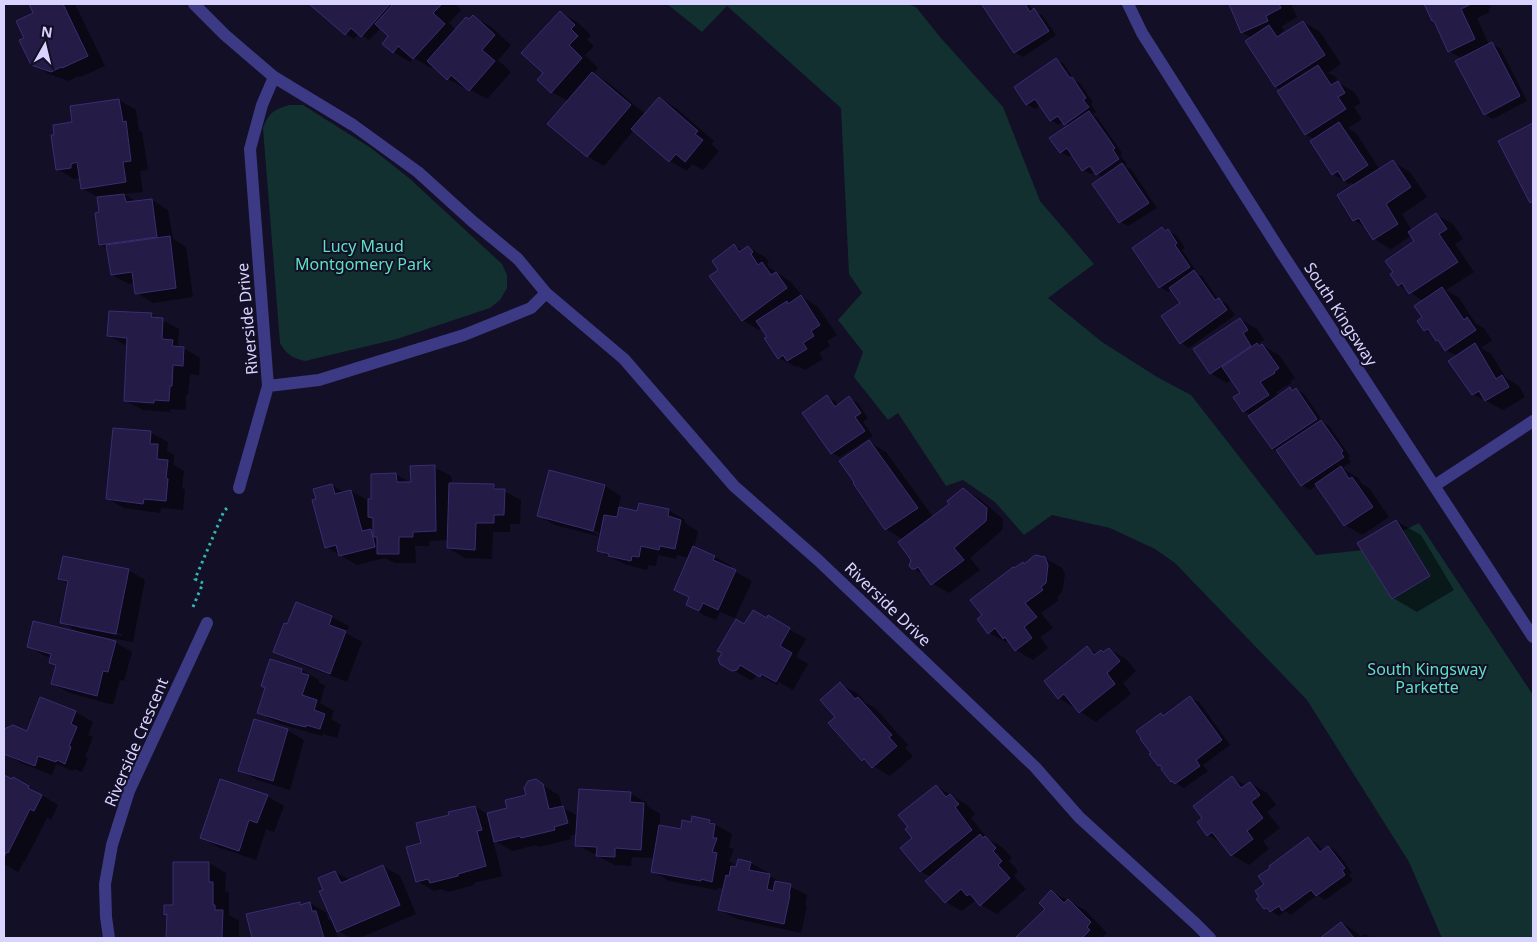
<svg xmlns="http://www.w3.org/2000/svg" width="1537" height="942" viewBox="0 0 1537 942" font-family="'Noto Sans',sans-serif">
<style>
.green{fill:#12302f}
.shadow{fill:#0007;fill-rule:evenodd}
.building{fill:#241b47;stroke:#3b2d73}
.lines{fill:none;stroke-linecap:round;stroke-linejoin:round}
.path{stroke:#2fb8b0;stroke-width:3;stroke-dasharray:2.5 4;stroke-linecap:butt}
.minor{stroke:#3d3a85;stroke-width:12}
.labels{text-anchor:middle;dominant-baseline:central;stroke-width:4;stroke-linejoin:round;paint-order:stroke}
.park-label{font-size:16px;fill:#5fe0c0;stroke:#130f26}
.street-label{font-size:16px;fill:#d9d4ff;stroke:#130f26}
</style>
<rect width="100%" height="100%" fill="#130f26"/>
<path class="green" d="M667,4H907L916,7L940,37L1003,107L1040,201L1094,264L1048,298L1102,342L1157,377L1191,395L1316,555L1364,550L1419,523L1533,695V938H1442L1409,862L1307,700L1175,563L1155,549L1110,528L1052,515L1024,535L995,502L963,480L946,486L898,413L888,420L854,377L863,352L838,320L862,293L849,274L841,108L727,6L702,32Z
M289,105H303L371,148L409,178L502,264L507,275V288L500,300L490,308L397,339L305,361C292,358 286,354 280,343L263,128C269,113 273,110 289,105Z"/>
<path class="shadow" d="M31,4H75L105,66L80,77L78,76L69,81L49,74L32,64L26,38L35,13Z
M311,4H455L461,10L449,23L456,30L473,17L490,26L511,45L498,60L511,72L487,99L466,87L465,88L448,79L433,65L431,68L414,58L410,62L393,52L390,36L381,28L369,40L359,33L354,39L346,34Z
M986,4H1029L1033,11L1042,15L1056,35L1023,57L1015,52L984,5Z
M1230,4H1291L1297,17L1282,26L1284,31L1280,33L1284,35L1303,22L1320,32L1341,64L1328,73L1335,76L1339,83L1354,92L1361,103L1354,107L1362,119L1348,128L1356,133L1380,170L1393,162L1410,172L1427,197L1402,214L1412,231L1436,215L1453,224L1463,239L1455,244L1474,272L1446,290L1459,298L1476,324L1484,328L1492,340L1481,348L1491,354L1506,378L1519,386L1525,397L1503,410L1473,394L1457,356L1446,350L1433,335L1425,330L1423,301L1399,285L1416,242L1412,235L1391,249L1374,239L1367,228L1354,220L1355,186L1351,183L1349,184L1333,174L1315,139L1306,135L1279,91L1281,90L1276,86L1252,38L1242,32Z
M1425,4H1489L1491,8L1488,9L1490,12L1477,18L1489,45L1492,44L1500,48L1527,101L1493,119L1485,114L1463,59L1449,51L1436,22L1433,20Z
M560,12L577,22L591,35L587,40L594,46L585,55L598,68L593,74L609,83L645,114L659,98L676,108L714,141L711,144L719,151L703,170L692,164L687,171L670,161L634,130L604,166L587,156L568,101L552,92L545,73Z
M1056,60L1064,64L1074,80L1080,83L1093,102L1091,104L1096,112L1092,115L1097,117L1122,153L1120,155L1127,164L1125,166L1131,169L1157,208L1128,226L1120,222L1103,178L1095,172L1091,174L1083,170L1072,154L1069,157L1061,152L1069,126L1064,122L1059,125L1051,120L1040,105L1035,109L1027,104Z
M119,100L136,110L139,131L142,132L148,170L140,171L143,192L124,194L137,202L152,200L168,210L173,239L186,247L193,297L153,303L137,293L135,283L129,284L112,275L108,249L100,244L101,214L99,198L82,188L80,178L74,179L57,169L74,123Z
M1533,124V203L1531,202L1500,142Z
M1162,228L1176,235L1185,248L1182,250L1197,272L1196,273L1202,276L1218,299L1227,304L1235,315L1189,348L1181,343L1182,303L1172,289L1168,292L1160,287Z
M734,246L743,251L748,247L765,257L769,262L767,264L769,267L792,283L804,298L818,307L837,335L827,341L830,346L819,353L823,359L805,370L798,366L796,367L779,358L762,328L759,330L742,320L720,270Z
M151,314L179,329L178,345L200,358L199,375L190,374L188,395L186,394V410L171,409L170,412L143,410L126,401L128,345H125L108,335Z
M1240,319L1257,329L1264,340L1259,343L1261,346L1262,345L1279,355L1295,378L1290,382L1291,383L1276,392L1279,396L1290,389L1294,391L1296,389L1304,394L1324,423L1329,426L1350,456L1348,458L1351,462L1342,468L1358,478L1362,484L1369,488L1389,517L1362,535L1345,525L1317,485L1310,490L1302,485L1280,453L1272,449L1251,415L1244,411L1241,393L1232,379L1227,383L1210,373Z
M827,397L835,401L838,406L849,398L858,403L868,418L863,422L873,436L840,457L832,453Z
M151,433L168,442L167,451L174,455V465L184,471L182,488L185,490L183,510L161,508L160,513L124,508L107,498Z
M869,442L886,452L933,517L950,504L964,490L980,499L1003,519L1002,530L970,558L980,570L949,593L932,583L926,576L913,568V559L904,540L886,529Z
M434,467L451,476L452,484L494,486L521,500L520,524H510V532H493L492,559L465,558L448,548V540L429,541L430,546H415L416,563H395L385,558L357,565L326,547L317,500L332,485L345,493L351,491L369,501L373,500L396,474L412,484Z
M605,486L621,496L618,508L638,512L668,510L685,520V523L698,531L694,548L715,557L731,566L730,569L752,581L735,618L720,612L716,620L704,615L687,605L690,598L675,590L689,558L677,555L676,559L658,555L656,566L648,565L647,570L627,565L598,551L601,537L555,525L539,516ZM588,527L601,534V537L587,529Z
M1396,521L1421,535L1454,590L1417,612L1393,598Z
M1045,558L1062,568L1065,575L1062,592L1057,597L1059,600L1041,613L1053,628L1040,637L1048,648L1033,660L1016,650L1008,641L1006,642L989,633L1024,565Z
M128,570L145,580L133,642L92,635V637L115,642L132,652L124,681L120,680L113,705L70,693L53,684L57,666L51,662L52,658L45,656L28,646L81,634L62,622L69,584L59,579ZM78,625L122,634V636L78,628Z
M297,604L332,617L349,626L346,633L362,642L347,682L292,661L275,652L288,625Z
M768,617L806,639L796,657L808,664L793,690L779,682L777,685L757,674L754,679L750,680L721,663L745,625L767,620Z
M1087,648L1098,654L1101,651L1105,653L1109,649L1126,659L1136,671L1123,683L1131,694L1096,722L1059,698Z
M271,660L302,670L319,680L318,682L325,686L320,703L334,711L331,719L341,725L337,738L323,734L322,736L311,733L275,722L259,712L266,688Z
M840,684L857,693L866,703L875,708L908,745L905,748L913,756L890,776L863,760L830,723L836,717Z
M1190,698L1199,702L1230,745L1203,765L1208,771L1184,788L1172,781L1163,769L1164,768L1159,765L1164,717Z
M40,699L76,712L93,722L88,735L93,737L85,757L88,758L82,772L74,769L73,771L56,764L52,775L21,763L4,753L5,730L27,732Z
M287,730L304,740L290,790L257,780L240,770Z
M4,776L29,787L58,805L51,820L47,818L25,861H24L18,872L4,864Z
M1232,778L1247,786L1250,783L1267,793L1276,805L1267,812L1280,828L1263,841L1269,849L1249,865L1232,855L1223,844L1208,835L1198,823L1203,818Z
M535,781L559,795L562,807L578,816L630,793L647,803V806L660,814V826L682,830L692,824L709,821L732,834L729,847L734,849L729,861L734,864L733,868H737L739,860L751,863L768,873L767,875L807,895L805,905L807,906L801,933L737,919L720,910L724,889L718,888L717,890L669,881L652,871L654,858L632,857L631,866L615,865L577,845V834L570,836L571,839L539,847L536,845L512,851L493,840L502,876L474,883V885L448,892L442,889L434,891L417,881L423,844L450,816L475,807L488,814L509,809L527,795Z
M936,786L967,805L975,814L971,818L988,839L1002,847L1012,858L1009,861L1018,871L1014,876L1026,889L997,914L981,905L976,900L962,911L946,902L931,877L920,871L914,838Z
M267,796L284,806L274,832L266,829L256,860L218,847L202,837Z
M1309,839L1317,843L1323,851L1329,847L1337,852L1352,873L1349,875L1353,880L1325,900L1317,895L1291,915L1285,911L1279,916L1265,908V885Z
M209,863L226,873L225,891L229,893V915L239,921V938H168V915L165,914L174,906Z
M383,866L400,876L416,914L360,938H351L336,930L338,938H253L248,915L300,903L303,905L310,903L327,913L328,919L334,922L325,890L335,872L350,880Z
M1052,892L1085,910L1107,933L1103,937L1104,938H1017L1047,909Z
M1342,923L1358,933L1361,937L1364,934L1372,938H1322Z"/>
<path class="building" d="M29,4H63L88,56L62,68L61,67L51,72L31,65L19,40L24,38L16,21L33,13Z
M309,4H390L361,37L351,28L345,35Z
M393,4H442L433,13L445,24L413,59L398,46L393,53L382,44L388,36L375,24Z
M984,4H1025L1030,12L1034,8L1049,31L1014,53L982,5Z
M1229,4H1279L1281,8L1266,16L1268,21L1241,33Z
M1424,4H1471L1461,9L1475,39L1448,52L1434,21H1432Z
M560,11L575,25L571,29L578,36L569,45L582,58L551,93L537,80L543,73L521,53Z
M473,15L495,35L482,50L495,61L469,91L451,75L447,80L427,61L466,17L469,19Z
M1303,21L1325,55L1275,87L1245,41L1269,25L1277,37Z
M1492,42L1520,96L1484,115L1455,61Z
M1056,58L1070,78L1072,77L1086,98L1083,100L1089,107L1064,125L1058,116L1050,121L1035,99L1026,105L1014,87Z
M1318,65L1331,85L1338,81L1345,93L1338,97L1346,109L1305,135L1277,91Z
M592,72L631,105L587,157L547,124Z
M659,97L698,131L695,134L703,140L685,162L676,154L669,162L631,129Z
M119,99L123,122L126,121L131,161L123,162L126,182L81,189L77,162L71,164V168L56,170L51,135H54L53,125L72,122L70,106Z
M1089,111L1115,148L1113,150L1119,159L1096,175L1090,166L1082,171L1067,148L1060,153L1049,138Z
M1339,122L1368,165L1344,181L1338,171L1332,175L1310,141Z
M1533,123V201L1530,203L1498,141Z
M1393,160L1411,187L1386,204L1398,224L1373,240L1359,218L1353,221L1337,195Z
M1122,163L1149,203L1119,223L1092,184Z
M124,194L126,202L152,199L157,237L99,245L95,213L99,212L97,197Z
M1436,213L1447,229L1439,234L1458,262L1409,294L1402,283L1398,286L1390,274L1393,272L1385,261L1414,241L1408,232Z
M1162,227L1165,231L1168,229L1177,243L1175,245L1190,267L1159,288L1132,248Z
M170,236L176,288L135,294L132,272L111,275L106,245Z
M734,244L739,252L748,246L753,252L751,254L758,265L762,262L771,275L776,272L787,288L742,321L709,276L718,270L712,261Z
M1194,270L1215,300L1219,298L1227,310L1180,344L1161,316L1180,303L1169,288Z
M1442,287L1464,320L1467,317L1476,330L1445,351L1438,340L1436,341L1428,329L1424,331L1417,321L1422,317L1414,306Z
M801,295L820,325L811,331L814,336L803,343L807,349L787,361L783,355L778,359L764,338L767,337L756,321L787,301L788,304Z
M109,311L152,313L151,317L163,318L162,339L173,340L172,346L184,347L183,366L173,365L172,386H170L169,401L154,400V403L124,401L127,338L107,336Z
M1240,318L1248,330L1243,333L1251,346L1210,374L1193,349Z
M1257,343L1259,346L1262,344L1279,368L1274,372L1275,373L1260,382L1269,395L1243,412L1233,397L1240,393L1222,367Z
M1475,343L1496,379L1502,375L1509,387L1485,401L1479,391L1472,395L1448,361Z
M1290,387L1292,391L1296,388L1317,419L1272,449L1248,416Z
M827,395L835,407L849,396L861,413L855,417L865,431L831,454L802,413Z
M1321,420L1343,451L1341,453L1344,457L1301,486L1276,450Z
M113,428L151,431L150,444H158L157,459L168,460L166,478L168,479L166,501L144,499L143,504L106,499Z
M869,440L918,508L885,530L853,483L854,482L839,461Z
M435,465L436,531L413,532V537H399V554H377V537H373V518L368,517V499H371V474L396,473L397,482H411L410,466Z
M1341,466L1349,479L1352,477L1373,507L1344,526L1315,484Z
M549,470L605,485L593,531L537,516Z
M449,483L494,484V489H505L504,515H494V523H476L475,550L447,548Z
M332,484L335,494L351,490L362,531L371,529L375,547L339,556L336,545L325,548L312,500L316,499L313,489Z
M963,488L987,508L986,521L954,548L964,560L931,585L918,567L915,569H912L909,566L911,560L898,542L949,504L947,501Z
M639,503L669,509L668,516L681,520L675,549L660,546L659,550L641,546L639,557L632,556L631,561L608,556L609,554L597,551L604,515L617,517L619,507L637,511Z
M1396,520L1430,576L1392,599L1357,543Z
M693,546L715,556L713,560L736,570L718,610L703,603L699,611L686,605L689,597L674,590Z
M1035,555L1045,557L1048,565L1046,583L1041,587L1043,590L1025,603L1037,617L1024,627L1032,638L1015,651L1005,637L1003,639L995,628L988,634L977,619L982,615L970,600L1013,567L1014,568L1023,562L1024,564Z
M63,556L129,569L116,634L60,623L68,581L58,579Z
M296,602L332,616L329,625L346,631L330,674L273,652L284,623L287,624Z
M753,610L767,618L768,615L790,628L780,646L792,653L776,682L761,674L760,677L740,665L737,670L732,671L720,664L718,659L722,653L717,651L736,619L744,624Z
M33,621L116,641L108,672L103,671L97,696L51,684L56,665L49,663L51,654L27,647Z
M1087,646L1094,655L1101,650L1103,652L1109,648L1120,661L1107,673L1115,684L1079,713L1064,694L1058,699L1044,681Z
M270,659L302,669L301,673L309,675L302,695L317,700L314,710L325,714L320,729L306,725V727L293,724L257,713L265,688L261,686Z
M840,682L855,699L858,697L892,735L889,737L897,746L872,768L864,759L862,761L828,723L835,717L820,700Z
M1190,696L1222,740L1196,760L1200,766L1175,784L1172,781L1171,782L1161,769L1162,768L1160,765L1158,766L1149,754L1151,753L1140,739L1141,738L1136,731L1161,713L1163,716Z
M40,697L76,711L71,724L77,727L69,746L71,747L65,764L57,760L56,762L38,756L35,766L4,754V729L13,725L27,731Z
M254,719L288,729L273,781L238,771Z
M4,775L12,779L13,777L29,786L28,788L42,795L34,811L30,809L8,853L6,852L4,858Z
M1232,776L1241,788L1250,782L1260,795L1251,802L1263,818L1247,831L1253,839L1231,856L1212,832L1207,836L1197,822L1202,818L1193,806Z
M220,779L268,795L257,823L249,820L239,851L200,838Z
M536,779L543,784L549,809L563,806L568,823L554,827L555,830L521,838L520,836L494,842L487,813L507,808L505,800L526,795L524,788L528,781Z
M936,785L946,797L950,794L959,804L955,807L972,830L920,872L900,848L912,838L905,829L908,827L898,815Z
M579,789L631,792L630,802L644,803L641,850L615,848V857L596,856L597,847L575,846Z
M475,806L482,830L477,831L486,866L458,874V876L430,883L428,879L416,882L406,847L421,843L416,823L449,815L448,812Z
M692,816L710,820L709,823L715,824L713,838H717L712,852L717,853L712,882L701,879V881L651,872L659,825L681,829L682,820L691,822Z
M980,834L983,838L985,836L996,848L993,851L1002,861L998,865L1010,878L980,906L970,894L967,896L961,889L945,903L925,881Z
M1308,837L1320,852L1328,846L1345,868L1342,870L1345,875L1316,896L1311,890L1282,911L1279,906L1270,912L1267,908L1264,909L1256,899L1259,897L1255,891L1264,884L1258,876L1270,868L1269,866Z
M738,859L751,862L749,870L770,874L767,889L773,891L775,881L791,884L789,895H790L784,924L718,910L726,875L729,876L731,866L736,867Z
M173,862H209V882H213V905H215V910H223L222,938H166L167,914L164,915V905H173Z
M383,865L400,905L337,932L319,891L323,890L318,878L335,871L341,883Z
M1051,890L1064,903L1068,899L1091,922L1087,927L1090,930L1082,938H1015L1045,909L1039,903Z
M300,902V905L310,902L312,911H316L324,938H252L246,914Z
M1341,922L1354,938H1320Z"/>
<g class="lines">
<path class="path" d="M193,607L203,583L195,579L224,511L229,506"/>
<path class="minor" d="M194,4L225,35L274,77L353,125L418,172L472,221L518,259L546,293L624,359L734,486L818,560L1035,767L1079,817L1196,924L1210,938
M1128,4L1142,33L1281,252L1533,637
M268,386L319,380L464,335L531,308L546,293
M1434,486L1533,421
M239,488L268,386L250,149L262,105L274,77
M109,938L106,917L105,884L112,845L129,791L207,623"/>
</g>
<g class="labels">
<g class="park-label">
<text x="363" y="246">Lucy Maud<tspan x="363" dy="18">Montgomery Park</tspan></text>
<text x="1427" y="669">South Kingsway<tspan x="1427" dy="18">Parkette</tspan></text>
</g>
<g class="street-label">
<text transform="translate(1341 314) rotate(57)">South Kingsway</text>
<text transform="translate(247 319) rotate(-95)">Riverside Drive</text>
<text transform="translate(888 604) rotate(44)">Riverside Drive</text>
<text transform="translate(136 742) rotate(-67)">Riverside Crescent</text>
</g>
</g>
<rect width="1537" height="942" fill="none" stroke="#d9d4ff" stroke-width="10"/>
<g transform="translate(45 45) rotate(8)" stroke="#130f26" stroke-width="4" paint-order="stroke">
<path d="M0-4L9 19L0 12L-9 19Z" fill="#d9d4ff"/>
<text y="-8" font-size="14" font-weight="bold" text-anchor="middle" fill="#d9d4ff">N</text>
</g>
</svg>
